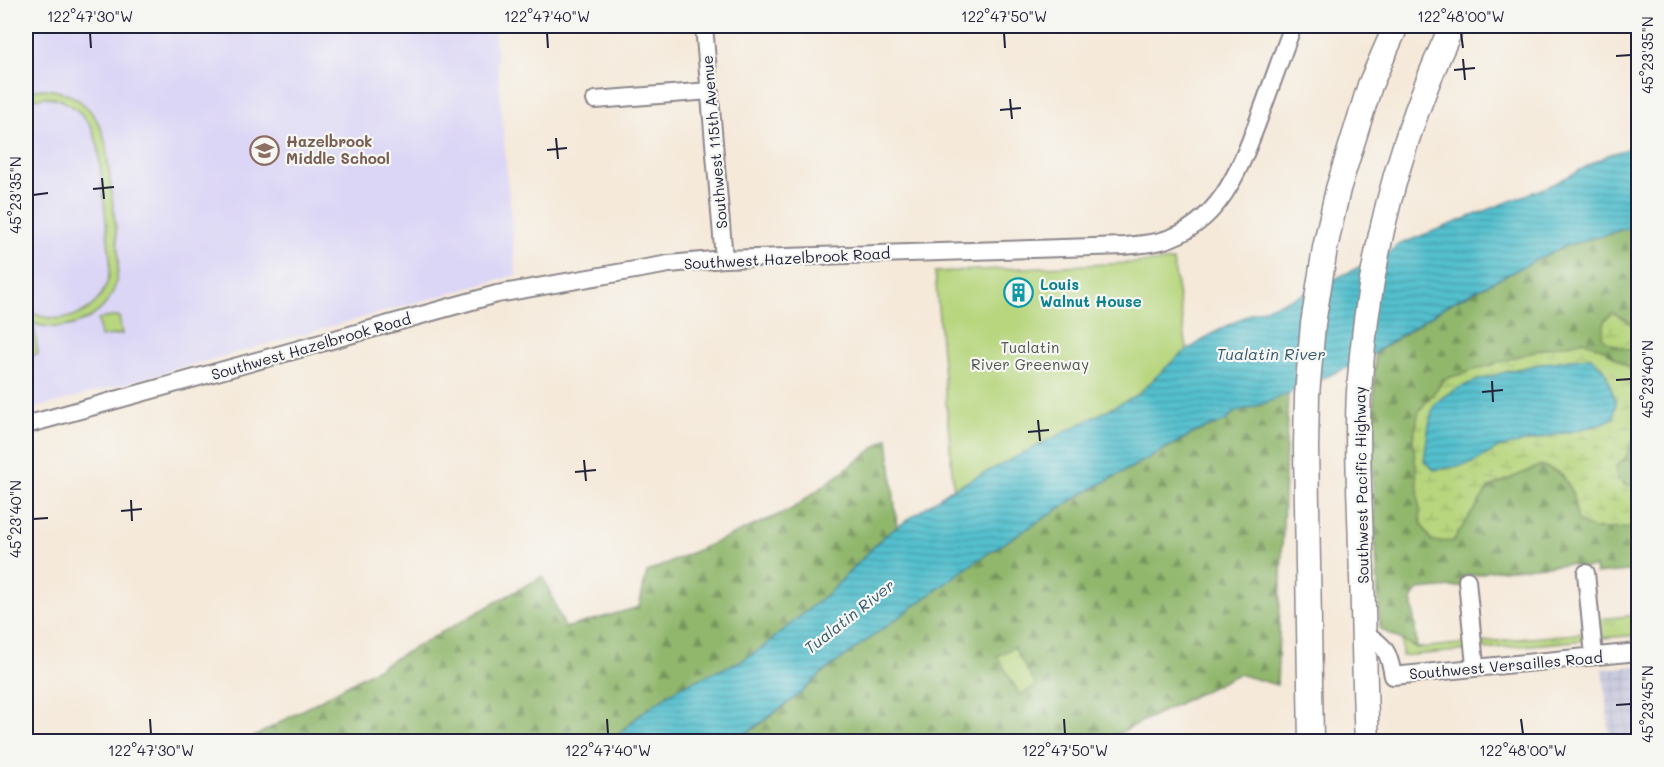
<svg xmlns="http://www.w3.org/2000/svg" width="1664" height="767" viewBox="0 0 1664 767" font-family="Mali,sans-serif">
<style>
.built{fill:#dcd6f6}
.industrial{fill:url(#industrial-grid)}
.grass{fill:url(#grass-tufts);stroke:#6c7c5c;stroke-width:1.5}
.forest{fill:url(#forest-firs);stroke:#5a6c54;stroke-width:1.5}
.wetland{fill:url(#wetland-marsh);stroke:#6c7c5c;stroke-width:1.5;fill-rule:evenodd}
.green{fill:#b7d67e;stroke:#6c7c5c;stroke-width:1.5}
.water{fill:url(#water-rules);stroke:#3b7184;stroke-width:1.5}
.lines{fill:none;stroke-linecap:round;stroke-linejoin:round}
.minor-casing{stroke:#8c868a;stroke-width:20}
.highway-casing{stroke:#8c868a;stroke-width:27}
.minor{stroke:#fff;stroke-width:16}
.highway{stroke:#fff;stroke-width:24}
.ticks{fill:none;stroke:#22223b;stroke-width:2}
.labels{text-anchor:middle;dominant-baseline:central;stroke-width:4.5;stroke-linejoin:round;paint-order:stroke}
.education-label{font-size:15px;font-weight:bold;fill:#785e54;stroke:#f6f6f2;text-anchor:start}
.street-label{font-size:15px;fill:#22223b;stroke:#f6f6f2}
.culture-label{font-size:15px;font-weight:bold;fill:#0d838f;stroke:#f6f6f2;text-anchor:start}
.park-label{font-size:15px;fill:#4f584f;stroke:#f6f6f2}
.water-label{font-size:16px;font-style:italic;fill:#34596e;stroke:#f6f6f2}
.neatline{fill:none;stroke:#22223b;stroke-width:2}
.ticks-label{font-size:15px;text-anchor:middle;fill:#22223b}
</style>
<defs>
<pattern id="industrial-grid" width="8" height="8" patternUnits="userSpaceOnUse" patternTransform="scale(1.5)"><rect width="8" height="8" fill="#c2c2dc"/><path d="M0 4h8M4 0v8" fill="none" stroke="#a6a6be"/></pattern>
<pattern id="grass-tufts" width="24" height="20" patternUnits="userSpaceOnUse" patternTransform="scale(1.5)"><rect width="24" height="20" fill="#b7d67e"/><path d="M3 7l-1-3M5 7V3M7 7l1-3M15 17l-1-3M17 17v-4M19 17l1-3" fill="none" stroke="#9db76e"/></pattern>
<pattern id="forest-firs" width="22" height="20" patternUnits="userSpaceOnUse" patternTransform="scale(1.5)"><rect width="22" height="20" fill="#91b76d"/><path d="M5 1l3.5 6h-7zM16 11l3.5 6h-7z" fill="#76945b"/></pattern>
<pattern id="wetland-marsh" width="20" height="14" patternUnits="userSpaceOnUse" patternTransform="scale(1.5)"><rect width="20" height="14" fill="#b7d67e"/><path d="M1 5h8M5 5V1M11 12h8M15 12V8" fill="none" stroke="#9db76e"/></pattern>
<pattern id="water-rules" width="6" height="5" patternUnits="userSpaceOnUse" patternTransform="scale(1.5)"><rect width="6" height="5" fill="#54c0ce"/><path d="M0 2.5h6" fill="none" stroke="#459ca8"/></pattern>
</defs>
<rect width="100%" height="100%" fill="#f6f6f2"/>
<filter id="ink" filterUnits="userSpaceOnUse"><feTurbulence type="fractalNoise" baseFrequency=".0167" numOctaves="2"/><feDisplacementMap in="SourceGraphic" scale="12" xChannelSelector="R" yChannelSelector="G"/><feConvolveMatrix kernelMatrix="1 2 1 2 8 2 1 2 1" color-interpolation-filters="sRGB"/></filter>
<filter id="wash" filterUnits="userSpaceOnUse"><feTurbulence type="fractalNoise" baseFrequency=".008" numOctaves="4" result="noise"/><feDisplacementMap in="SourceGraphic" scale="24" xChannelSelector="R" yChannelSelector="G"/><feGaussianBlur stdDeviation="1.35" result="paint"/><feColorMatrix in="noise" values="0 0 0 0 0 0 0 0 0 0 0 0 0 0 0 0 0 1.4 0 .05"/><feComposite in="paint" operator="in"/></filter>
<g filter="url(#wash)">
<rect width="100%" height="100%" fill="#f5e9d9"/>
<path class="built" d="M26,26H494L516,275L26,411Z"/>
<path class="industrial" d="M1638,666V741H1610L1603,669Z"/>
<path class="grass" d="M1638,615V635L1602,638L1600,619Z
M1586,633L1587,640L1484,649L1483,642Z
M1402,640L1417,648L1469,643V650L1402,656Z"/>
<path class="forest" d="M1638,225V319L1634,327L1625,319L1612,346L1626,347L1638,353V374L1601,348L1445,379L1413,439L1453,541L1489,487L1542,465L1561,474L1572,491L1579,522L1594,529L1638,528V570L1596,574L1595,567L1581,568L1568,564L1489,571L1477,575L1463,576V586L1418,590L1412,597L1417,648L1380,629L1372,470L1375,353L1449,304L1562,247Z
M1288,393L1277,685L1238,674L1103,741L736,742L800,694L822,673L979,559L1079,496L1196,432L1226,421L1233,413L1266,403Z
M1638,433V482L1635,485H1624L1617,478L1616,466L1626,456L1634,436Z
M888,438L897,528L883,537L833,589L762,648L744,660L680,687L643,712L610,741L245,742L543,576L565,628L639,607L647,572L792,509Z"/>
<path class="wetland" d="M1613,313L1625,319L1634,327L1638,319V353C1625,347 1613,347 1602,338L1605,320Z
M1582,341L1601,348L1638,374V433L1634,437L1626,457L1616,466L1617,478L1624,485H1634L1638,482V528L1593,529L1578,522L1572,491L1562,474L1542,465L1489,487L1453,541L1432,542L1421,523L1413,439L1419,411L1445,379L1543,349ZM1591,357L1614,418L1598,425L1497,448L1507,371L1563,360Z"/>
<path class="green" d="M43,89C77,91 99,111 106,145C109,168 111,191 114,214C119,256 129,303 79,323C63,329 41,329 26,320V310C68,333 113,307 110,258L98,146L91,126L75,108L59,99L45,97L26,100V91Z
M1173,261L1192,380L954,493L935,272Z
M119,316L122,334L100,337L98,319Z
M34,328L38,354L26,356V329Z
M1014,647L1036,686L1020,695L997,656Z"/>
<path class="water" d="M1638,145V225L1562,247L1449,304L1362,361L1266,403L1233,413L1226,421L1196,432L1079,496L979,559L822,673L800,694L736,741L610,742L643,712L680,687L743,660L762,648L833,589L883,537L949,491L1137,395L1176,358L1212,334L1250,314L1302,295L1388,253L1398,245L1554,184L1608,155Z
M1591,357L1605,371L1616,402L1614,418L1598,425L1498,448L1471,464L1434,470L1424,461C1426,450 1429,414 1434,406C1454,377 1556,360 1591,357Z"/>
</g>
<g filter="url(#ink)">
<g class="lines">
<defs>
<path id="minor" d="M704,26L724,259
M595,100L710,91
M26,425L497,294L669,264L724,259L1124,246C1136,245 1149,244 1161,241C1219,225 1239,171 1258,121C1270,89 1281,57 1293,26
M1586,573L1594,656
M1467,580L1475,666
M1364,633C1385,645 1389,652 1393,676L1638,652"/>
<path id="highway" d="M1311,742L1306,447L1307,395L1313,324L1325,248L1338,189L1370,85L1396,26
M1367,742C1364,678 1364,615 1361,551C1360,498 1356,445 1359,392C1367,265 1398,141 1452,26"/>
</defs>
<use href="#minor" class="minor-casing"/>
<use href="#highway" class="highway-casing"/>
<use href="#minor" class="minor"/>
<use href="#highway" class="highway"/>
</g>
</g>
<path class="ticks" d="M90,33L91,48M547,33L548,48M1004,33L1005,48M1461,33L1463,48M1616,56L1631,55M1463,59L1465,80M1454,70L1475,68M1010,99L1012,119M1000,110L1021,108M556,138L558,159M547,150L567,148M102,178L104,199M93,189L114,187M33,195L48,193M1616,380L1631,379M1492,381L1493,402M1482,392L1503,390M1038,420L1040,441M1028,432L1049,430M584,460L586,481M575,472L596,470M131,500L132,521M121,511L142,509M33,519L48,518M1616,705L1631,704M150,719L151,734M607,719L608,734M1064,719L1065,734M1521,719L1523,734"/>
<defs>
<symbol id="school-ring" viewBox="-11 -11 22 22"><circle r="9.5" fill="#f6f6f2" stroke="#8d6e63" stroke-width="1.5"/><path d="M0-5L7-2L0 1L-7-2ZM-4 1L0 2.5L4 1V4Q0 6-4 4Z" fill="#8d6e63"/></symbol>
<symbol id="building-ring" viewBox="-11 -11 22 22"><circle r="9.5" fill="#f6f6f2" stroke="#0f9aa8" stroke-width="1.5"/><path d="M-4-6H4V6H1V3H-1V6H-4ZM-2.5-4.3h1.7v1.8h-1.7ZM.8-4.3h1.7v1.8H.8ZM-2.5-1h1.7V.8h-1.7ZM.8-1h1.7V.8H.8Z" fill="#0f9aa8"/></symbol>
</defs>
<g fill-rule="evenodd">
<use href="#school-ring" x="248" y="134" width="33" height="33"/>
<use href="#building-ring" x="1002" y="276" width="33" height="33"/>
</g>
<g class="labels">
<g class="education-label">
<text x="286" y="141">Hazelbrook<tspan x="286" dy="17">Middle School</tspan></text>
</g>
<g class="street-label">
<text transform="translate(714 142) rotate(-95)">Southwest 115th Avenue</text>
<text transform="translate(787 258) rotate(-3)">Southwest Hazelbrook Road</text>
<text transform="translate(311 346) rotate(-16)">Southwest Hazelbrook Road</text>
<text transform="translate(1361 485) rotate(-91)">Southwest Pacific Highway</text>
<text transform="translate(1506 665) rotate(-5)">Southwest Versailles Road</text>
</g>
<g class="culture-label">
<text x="1040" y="284">Louis<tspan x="1040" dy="17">Walnut House</tspan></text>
</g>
<g class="park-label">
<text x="1030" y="347">Tualatin<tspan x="1030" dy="17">River Greenway</tspan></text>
</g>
<g class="water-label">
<text x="1271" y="353">Tualatin River</text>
<text transform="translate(849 616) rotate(-38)">Tualatin River</text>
</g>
</g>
<rect width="1664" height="767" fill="none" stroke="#f6f6f2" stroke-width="66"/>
<rect x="33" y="33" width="1598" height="701" class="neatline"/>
<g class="ticks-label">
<text x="90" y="22">122°47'30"W</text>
<text x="547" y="22">122°47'40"W</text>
<text x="1004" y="22">122°47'50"W</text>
<text x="1461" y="22">122°48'00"W</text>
<text transform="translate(1648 55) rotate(-90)" y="5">45°23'35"N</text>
<text transform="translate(16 195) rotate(-90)" y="5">45°23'35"N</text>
<text transform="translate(1648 379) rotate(-90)" y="5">45°23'40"N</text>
<text transform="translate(16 519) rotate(-90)" y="5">45°23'40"N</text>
<text transform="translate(1648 704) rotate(-90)" y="5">45°23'45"N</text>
<text x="151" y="756">122°47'30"W</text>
<text x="608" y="756">122°47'40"W</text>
<text x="1065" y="756">122°47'50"W</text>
<text x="1523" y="756">122°48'00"W</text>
</g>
</svg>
